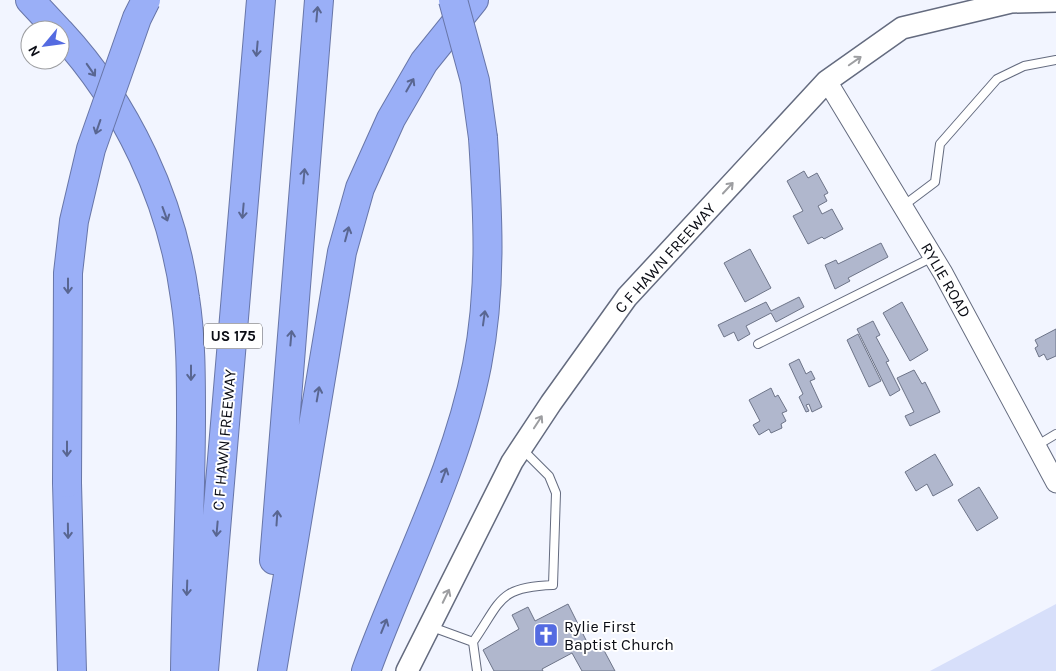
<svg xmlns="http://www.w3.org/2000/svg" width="1056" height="671" viewBox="0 0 1056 671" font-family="Karla,sans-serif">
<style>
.green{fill:#d7dffa}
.building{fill:#b0b7cd;stroke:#6d7488}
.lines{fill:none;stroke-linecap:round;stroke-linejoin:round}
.service-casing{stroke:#646b7f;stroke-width:10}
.tertiary-casing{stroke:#646b7f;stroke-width:21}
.secondary-casing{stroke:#646b7f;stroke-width:24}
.motorway-casing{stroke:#6876a8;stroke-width:30}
.service{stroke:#fff;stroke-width:8}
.tertiary{stroke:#fff;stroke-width:19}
.secondary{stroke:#fff;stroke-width:21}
.motorway{stroke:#9aaff7;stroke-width:28}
.motorway-bridge-casing{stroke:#6876a8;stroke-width:30;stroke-linecap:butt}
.motorway-bridge{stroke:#9aaff7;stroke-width:28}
.oneway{stroke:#596691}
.oneway2{stroke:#9d9ea1}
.labels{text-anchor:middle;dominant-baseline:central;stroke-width:4;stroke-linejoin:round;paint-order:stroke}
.shield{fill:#fff;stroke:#54555a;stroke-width:1}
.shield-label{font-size:15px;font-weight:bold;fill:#0a0c14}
.street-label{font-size:16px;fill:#0a0c14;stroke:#fff}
.poi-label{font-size:16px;fill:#0a0c14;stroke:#fff;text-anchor:start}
</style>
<rect width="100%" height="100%" fill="#f2f5ff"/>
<path class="green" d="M1056,604V671H930Z"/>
<path class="building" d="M804,171L808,178L817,173L828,193L824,195L827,201L818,206L822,214L832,209L843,229L824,239L822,237L808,244L793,216L803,211L787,181Z
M881,243L888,257L848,278L850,281L835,289L825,265L836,260L838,264Z
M750,249L771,288L745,302L724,263Z
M799,297L804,307L776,322L771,313L746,326L750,334L738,341L734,332L724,337L718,325L766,302L771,311Z
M902,302L928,350L910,361L883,313Z
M873,321L880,335L876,337L889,361L886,362L900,390L890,396L857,329Z
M1056,329V356L1047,360L1044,354L1039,357L1035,348L1038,346L1035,340Z
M858,334L881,381L869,387L847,340Z
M799,359L806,374L811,371L815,379L810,381L822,407L812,412L809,404L806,405L809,411L806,412L799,397L803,394L789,364Z
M914,370L922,384L925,382L940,412L910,426L905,416L914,412L897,378Z
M771,388L775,397L778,395L787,411L782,413L786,421L781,424L782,428L771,433L769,429L759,435L753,425L760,421L749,400Z
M935,454L953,485L933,496L927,484L916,491L905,472Z
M979,487L998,518L977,531L958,500Z
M568,604L589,646L599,641L615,671H582L572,653L542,669L543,671H494L483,650L519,629L512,615L528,607L535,621Z"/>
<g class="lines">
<defs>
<path id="service" d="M903,206L935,182L940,144L997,79L1024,66L1056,60
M758,344L933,257
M1036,446L1056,434
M432,627L473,642L477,671
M473,642C502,600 498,587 553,585L556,493L549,476L522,449"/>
<path id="tertiary" d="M827,81L943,273L1056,483"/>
<path id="secondary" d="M407,671L512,462L551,403L627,297L827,81L902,28L1011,2L1056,1"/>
<path id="motorway" d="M30,0L58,30
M60,32C127,104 172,201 185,298C191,336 191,376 191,415C191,500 186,586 185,671
M67,483L72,671
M274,560L319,0
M204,671L261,0
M272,671L342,252L360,188L391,119L424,62L474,0
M366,671C403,569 456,472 477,365C492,289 488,214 483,138"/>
</defs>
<use href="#service" class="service-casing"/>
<use href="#tertiary" class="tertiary-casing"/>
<use href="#secondary" class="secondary-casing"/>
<use href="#motorway" class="motorway-casing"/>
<use href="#service" class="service"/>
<use href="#tertiary" class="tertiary"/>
<use href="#secondary" class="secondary"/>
<use href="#motorway" class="motorway"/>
<defs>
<path id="motorway-bridge" d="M453,0L475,81L483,138
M67,483L68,273L74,221L91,149L137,18L146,0"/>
</defs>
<use href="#motorway-bridge" class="motorway-bridge-casing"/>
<use href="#motorway-bridge" class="motorway-bridge"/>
</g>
<defs><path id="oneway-shaft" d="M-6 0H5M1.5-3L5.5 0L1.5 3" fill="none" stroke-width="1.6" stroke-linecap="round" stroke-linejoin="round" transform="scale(1.25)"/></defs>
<g class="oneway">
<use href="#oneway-shaft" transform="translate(317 14) rotate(-85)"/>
<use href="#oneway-shaft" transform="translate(257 49) rotate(95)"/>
<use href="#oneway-shaft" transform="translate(91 70) rotate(55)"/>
<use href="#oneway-shaft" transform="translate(410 85) rotate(-60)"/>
<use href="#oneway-shaft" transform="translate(98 127) rotate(109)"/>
<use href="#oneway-shaft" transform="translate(304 176) rotate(-85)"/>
<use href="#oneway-shaft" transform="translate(243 211) rotate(95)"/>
<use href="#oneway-shaft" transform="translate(165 214) rotate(70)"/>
<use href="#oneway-shaft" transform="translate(347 234) rotate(-75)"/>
<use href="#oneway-shaft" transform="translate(68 286) rotate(90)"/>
<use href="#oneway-shaft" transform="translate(484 318) rotate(-82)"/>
<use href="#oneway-shaft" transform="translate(291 338) rotate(-85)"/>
<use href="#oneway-shaft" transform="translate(191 373) rotate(90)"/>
<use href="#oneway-shaft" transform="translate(318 394) rotate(-80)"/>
<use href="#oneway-shaft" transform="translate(67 449) rotate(90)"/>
<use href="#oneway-shaft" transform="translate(444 475) rotate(-70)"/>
<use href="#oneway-shaft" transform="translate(277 518) rotate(-86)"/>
<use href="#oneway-shaft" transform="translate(217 529) rotate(95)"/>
<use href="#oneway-shaft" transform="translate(68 531) rotate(89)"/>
<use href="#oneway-shaft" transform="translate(187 588) rotate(92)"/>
<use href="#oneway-shaft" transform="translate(384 626) rotate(-68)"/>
</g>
<g class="oneway2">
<use href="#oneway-shaft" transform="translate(855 61) rotate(-35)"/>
<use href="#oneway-shaft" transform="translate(728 188) rotate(-47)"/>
<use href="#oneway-shaft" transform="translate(538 422) rotate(-57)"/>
<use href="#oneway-shaft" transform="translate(446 596) rotate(-64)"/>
</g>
<defs>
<symbol id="church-square" viewBox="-11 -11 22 22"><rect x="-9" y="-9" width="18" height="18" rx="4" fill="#546be1" stroke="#fff"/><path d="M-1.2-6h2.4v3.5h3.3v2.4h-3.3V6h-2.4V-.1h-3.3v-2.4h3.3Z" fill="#fff"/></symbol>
</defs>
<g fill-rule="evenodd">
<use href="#church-square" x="532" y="621" width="28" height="28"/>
</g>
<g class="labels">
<rect class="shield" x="204" y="323.5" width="58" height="25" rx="4"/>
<g class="shield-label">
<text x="233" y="336">US 175</text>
</g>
<g class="street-label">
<text transform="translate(665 258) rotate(-48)">C F HAWN FREEWAY</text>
<text transform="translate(946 280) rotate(60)">RYLIE ROAD</text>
<text transform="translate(224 440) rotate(-85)">C F HAWN FREEWAY</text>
</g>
<g class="poi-label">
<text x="564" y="626">Rylie First<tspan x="564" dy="18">Baptist Church</tspan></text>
</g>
</g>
<g transform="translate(45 45) rotate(241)"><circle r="24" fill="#ffffff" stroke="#9d9ea1"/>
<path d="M0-4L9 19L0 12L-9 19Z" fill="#546be1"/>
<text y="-8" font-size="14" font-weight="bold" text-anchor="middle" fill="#0a0c14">N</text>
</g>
</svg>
